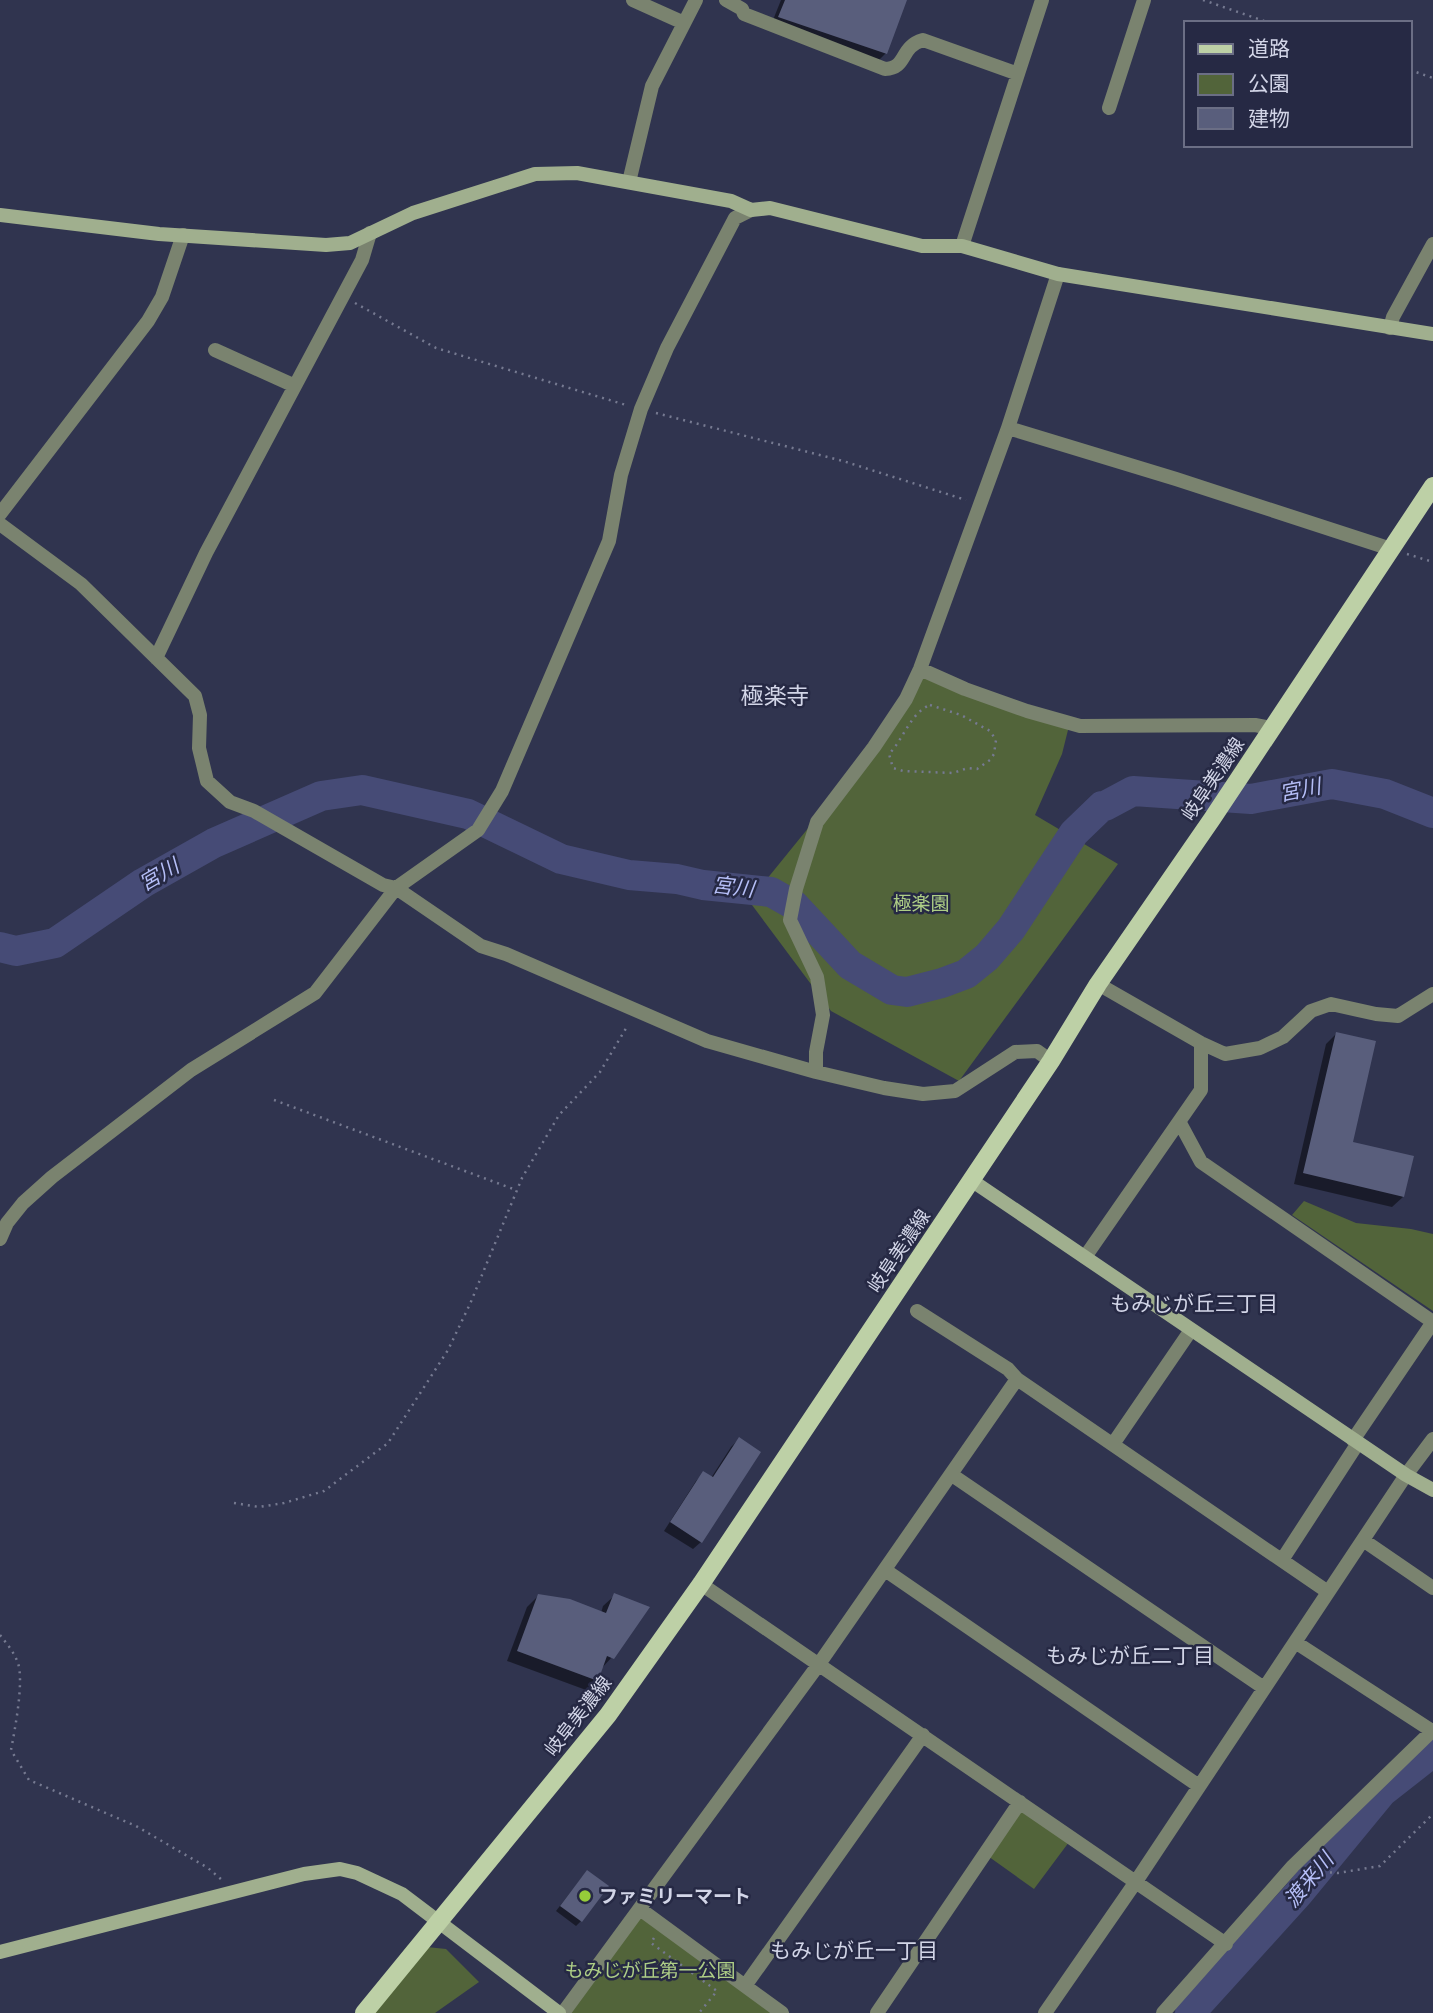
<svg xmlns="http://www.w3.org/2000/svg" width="1433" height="2013" viewBox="0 0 1433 2013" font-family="'Fira Sans Condensed','Noto Sans JP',sans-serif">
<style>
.green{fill:#52643a}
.shadow{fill:#0007}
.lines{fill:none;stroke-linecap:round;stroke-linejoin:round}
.river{stroke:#464b76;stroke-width:30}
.building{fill:#595e7c}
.path{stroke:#767a91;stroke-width:2.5;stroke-dasharray:2 5;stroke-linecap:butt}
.street{stroke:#7a836f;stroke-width:14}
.secondary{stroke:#a0af8e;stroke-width:14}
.primary{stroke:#bdd0a6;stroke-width:18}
.poi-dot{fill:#96cc39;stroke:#262944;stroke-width:2.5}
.labels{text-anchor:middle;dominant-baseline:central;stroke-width:5;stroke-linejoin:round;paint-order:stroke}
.street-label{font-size:19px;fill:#d2d5e7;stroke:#262944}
.park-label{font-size:19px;fill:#aece86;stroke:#262944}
.poi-label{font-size:19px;font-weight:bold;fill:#d2d5e7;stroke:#262944;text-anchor:start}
.water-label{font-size:21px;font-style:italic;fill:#b5bef7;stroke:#262944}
.neighbourhood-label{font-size:21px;fill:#d2d5e7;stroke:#262944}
.quarter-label{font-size:23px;fill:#d2d5e7;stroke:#262944}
</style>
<rect width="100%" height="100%" fill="#30344f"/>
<path class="green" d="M920,669L1070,722L1062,754L1035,815L1118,864L959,1081L831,1011L749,901L874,747Z
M1304,1201L1356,1223L1411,1229L1433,1234V1311L1292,1215Z
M1020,1802L1072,1838L1034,1889L985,1854Z
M640,1909L782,2013H563Z
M408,1945L446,1949L479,1982L435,2013H357Z"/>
<path class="shadow" d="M781,0H905L886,53L878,61L771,25Z
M1336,1034L1351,1143L1403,1197L1392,1207L1294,1184L1326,1044Z
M739,1439L701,1542L693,1549L664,1531L696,1481L704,1473L711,1478L731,1447Z
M538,1596L601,1613L603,1606L614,1596L612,1657L601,1669L597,1680L586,1690L507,1661L527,1607Z
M582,1877L581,1921L576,1926L556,1911Z"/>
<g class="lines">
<path class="river" d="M0,947L16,951L55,943L143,883L214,843L321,796L362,790L468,814L561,859L629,875L677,879L703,885L771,892L794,905L850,965L892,990L907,992L942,983L966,974L987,957L1011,929L1074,833L1102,806H1105L1133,791L1251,799L1332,784L1385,794L1433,813
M1190,2013L1298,1894L1382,1792L1433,1752"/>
</g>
<path class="building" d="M785,0H907L887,54L778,17Z
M1336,1032L1376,1041L1353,1142L1414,1156L1404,1197L1303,1173Z
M739,1437L761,1452L702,1543L670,1522L703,1471L713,1477Z
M614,1593L650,1607L614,1659L607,1656L598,1681L517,1651L538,1594L570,1599L606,1613Z
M587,1870L609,1886L582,1922L560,1906Z"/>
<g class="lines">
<path class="path" d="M1203,0L1270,23
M1410,70L1433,78
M355,303L436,348L626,405
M656,413L843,461L966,500
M1407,554L1433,562
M930,705L961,715L990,731L996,740L994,754L990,760L977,769L968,768L953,773L903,771L893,768L889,754C903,740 911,712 930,705Z
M274,1100L516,1190
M234,1503L259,1507L284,1503L324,1491L388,1443L448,1350L470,1304L522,1178L559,1115L600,1072L628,1025
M0,1635C7,1644 14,1652 18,1663C24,1682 15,1729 11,1750L29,1780L136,1826L208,1868L222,1880
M1309,1871L1338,1873L1380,1866L1433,1814
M654,1938L651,1943L717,1991L699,2013"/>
<path class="street" d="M633,0L684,23
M726,0L742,9L744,14L885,69C908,68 899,47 923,40L1018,74
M1109,108L1144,0
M629,182L652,86L696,0
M962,246L1042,0
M1390,328L1393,317L1433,244
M215,350L295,386
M1008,428L1176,479L1391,549
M0,514L148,321L162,297L183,235
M0,524L81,584L195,696L200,715L199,748L207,781L230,802L254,811L383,885L396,888L481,946L506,954L707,1041L816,1072L884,1088L923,1094L955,1091L1015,1052L1037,1051L1051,1061
M156,658L206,553L362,260L370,233
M920,669L965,689L1027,711L1080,726L1255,725L1271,728
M1098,984L1201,1043L1225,1054L1260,1048L1283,1037L1311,1011L1331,1004L1376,1014L1398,1016L1433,994
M816,1072V1052L823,1015L817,977L790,920L796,889L817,822L874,747L906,699L920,669L1008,428L1058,274
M1180,1123L1201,1162L1433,1322
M0,1239L7,1223L23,1203L52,1177L191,1070L315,993L396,888L478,830L502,791L609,541L621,475L641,409L667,348L735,218L751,210
M1085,1257L1201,1090V1043
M917,1311L1008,1369L1017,1379L1328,1592
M1353,1440L1433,1322
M1113,1444L1191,1330
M952,1475L1264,1688
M1363,1540L1433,1588
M1282,1560L1358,1443
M885,1570L1199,1786
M701,1584L1226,1944
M1295,1642L1432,1731
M640,1909L782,2013
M745,1986L923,1735
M563,2013L819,1664L1017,1379
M877,2013L1020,1802
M1045,2013L1135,1883L1406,1475L1433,1439
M1163,2013L1293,1866L1433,1730"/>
<path class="secondary" d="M0,215L159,234L326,245L350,243L413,213L535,174L577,173L731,201L751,210L770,208L922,246H962L1058,274L1433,334
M971,1180L1406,1475L1433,1490
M0,1952L304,1874L340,1869L357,1873L402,1894L559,2013"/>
<path class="primary" d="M364,2013L608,1715L701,1584L1051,1061L1098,984L1212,819L1433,486"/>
</g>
<circle class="poi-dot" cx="585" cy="1896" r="7"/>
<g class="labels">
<g class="street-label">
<text transform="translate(1213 779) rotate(-56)">岐阜美濃線</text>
<text transform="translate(899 1251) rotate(-56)">岐阜美濃線</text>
<text transform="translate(578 1716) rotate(-52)">岐阜美濃線</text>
</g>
<g class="park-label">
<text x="921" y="903">極楽園</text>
<text x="650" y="1970">もみじが丘第一公園</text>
</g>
<g class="poi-label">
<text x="599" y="1896">ファミリーマート</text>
</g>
<g class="water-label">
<text transform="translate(1300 790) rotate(-11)">宮川</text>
<text transform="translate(159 875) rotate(-30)">宮川</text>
<text transform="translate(733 887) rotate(7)">宮川</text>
<text transform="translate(1309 1880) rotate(-50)">渡来川</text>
</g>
<g class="neighbourhood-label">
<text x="1194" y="1304">もみじが丘三丁目</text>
<text x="1130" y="1656">もみじが丘二丁目</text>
<text x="854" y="1951">もみじが丘一丁目</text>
</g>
<g class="quarter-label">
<text x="775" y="696">極楽寺</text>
</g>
</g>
<rect x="1184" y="21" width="228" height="126" fill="#262944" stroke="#6b6e85" stroke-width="2"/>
<rect x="1198" y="44" width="35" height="10" fill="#bdd0a6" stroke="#6b6e85" stroke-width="2"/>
<text x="1248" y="56" font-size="21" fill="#d2d5e7">道路</text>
<rect x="1198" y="74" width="35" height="21" fill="#52643a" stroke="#6b6e85" stroke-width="2"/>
<text x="1248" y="91" font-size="21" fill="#d2d5e7">公園</text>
<rect x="1198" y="108" width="35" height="21" fill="#595e7c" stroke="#6b6e85" stroke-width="2"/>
<text x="1248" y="126" font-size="21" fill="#d2d5e7">建物</text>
</svg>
